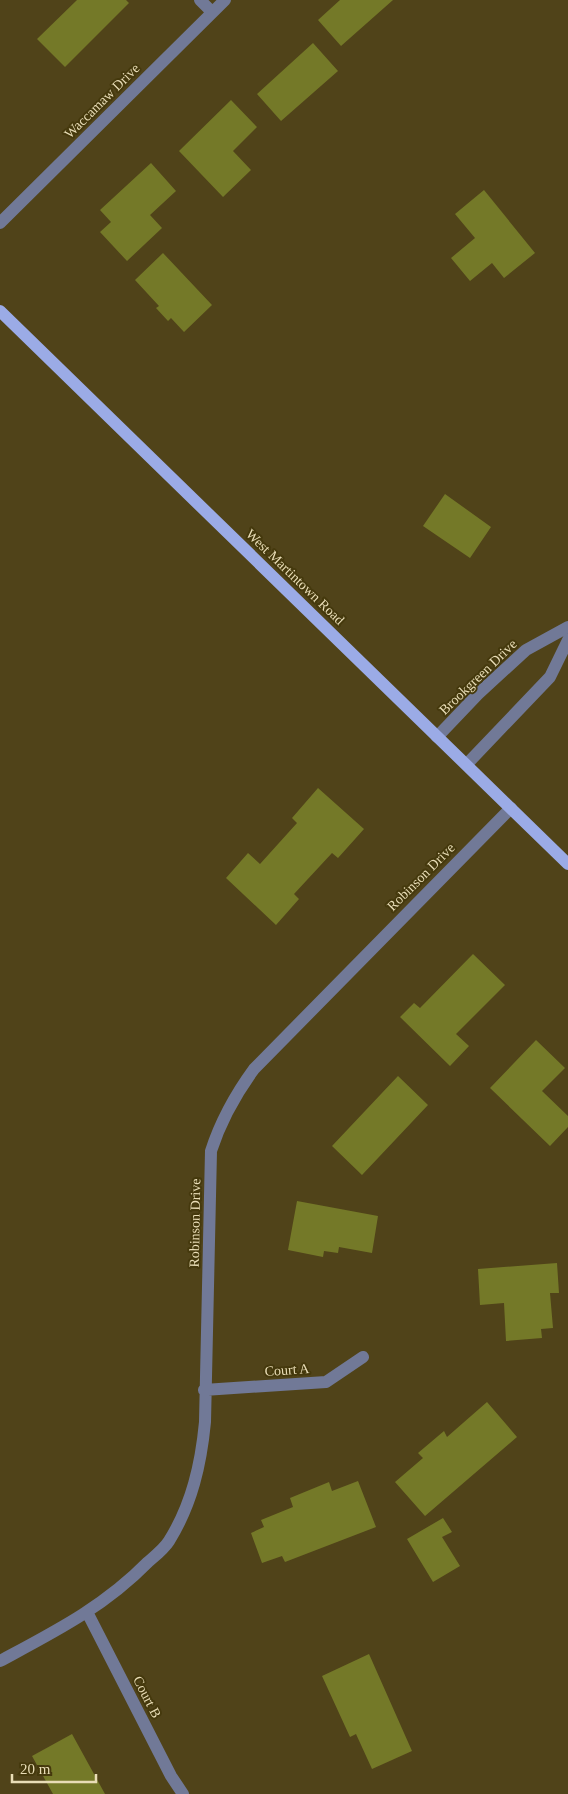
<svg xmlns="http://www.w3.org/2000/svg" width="568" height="1794" viewBox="0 0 568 1794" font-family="Georgia,serif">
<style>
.building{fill:#747928}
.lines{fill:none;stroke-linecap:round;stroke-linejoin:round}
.minor{stroke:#717997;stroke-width:12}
.major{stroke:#9babe6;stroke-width:12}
.labels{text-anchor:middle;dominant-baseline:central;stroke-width:4;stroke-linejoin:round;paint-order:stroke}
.street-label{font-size:14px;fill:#e9ddb7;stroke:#45390d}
</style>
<rect width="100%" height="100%" fill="#504319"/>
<path class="building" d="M77,0H126L129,3L65,67L37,39Z
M340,0H393L341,46L318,20Z
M313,43L338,71L281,121L257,94Z
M231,100L257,127L233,151L251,170L223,197L179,151Z
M151,163L176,191L150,215L162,228L127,261L100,232L111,222L100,210Z
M484,190L535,253L504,278L492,263L470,281L451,258L475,238L455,214Z
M163,253L212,305L184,332L171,318L168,321L156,308L159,306L135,280Z
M445,494L491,527L470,558L423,526Z
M318,788L364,829L338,858L332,853L294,894L299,899L276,925L226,878L248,853L260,864L297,823L292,818Z
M473,954L505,985L456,1034L469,1046L450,1066L400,1017L414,1003L420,1008Z
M536,1040L565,1068L542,1091L568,1116V1127L550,1146L490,1088Z
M398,1076L428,1105L362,1175L332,1146Z
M297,1201L378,1216L372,1253L339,1247L338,1253L324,1251L323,1257L288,1250Z
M557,1263L559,1293H550L553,1328L541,1329L542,1338L506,1341L504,1303L480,1305L478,1269Z
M487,1402L517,1437L425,1516L395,1482L423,1458L418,1453L444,1431L447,1437Z
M358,1481L376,1527L285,1562L282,1556L262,1563L251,1533L264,1527L261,1520L293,1507L290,1498L329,1482L332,1491Z
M443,1518L452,1532L442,1537L460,1566L433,1582L407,1539Z
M369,1654L412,1751L372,1769L356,1734L350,1737L322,1676Z
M72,1734L105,1794H53L32,1756Z"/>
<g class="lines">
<path class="minor" d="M200,0L212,12
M0,223L225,0
M437,737L478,694L526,650L568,627
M467,764L550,677L568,640
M204,1390L326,1382L363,1357
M87,1612L171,1776L183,1794
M0,1661C54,1632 104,1607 148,1562C155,1556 164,1549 169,1541C192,1504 201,1464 205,1422L211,1151C221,1120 235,1095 254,1069L511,808"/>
<path class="major" d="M0,311L568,864"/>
</g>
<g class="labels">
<g class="street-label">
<text transform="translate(102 101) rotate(-45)">Waccamaw Drive</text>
<text transform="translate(295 577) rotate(44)">West Martintown Road</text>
<text transform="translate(478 677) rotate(-44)">Brookgreen Drive</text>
<text transform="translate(421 877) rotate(-45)">Robinson Drive</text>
<text transform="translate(195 1223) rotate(-89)">Robinson Drive</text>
<text transform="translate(287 1370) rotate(-4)">Court A</text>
<text transform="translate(147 1697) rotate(63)">Court B</text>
</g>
</g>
<path d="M12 1774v8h84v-8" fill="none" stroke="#e9ddb7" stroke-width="2.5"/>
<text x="20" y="1774" font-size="15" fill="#e9ddb7" stroke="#45390d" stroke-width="4" paint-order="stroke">20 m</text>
</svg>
